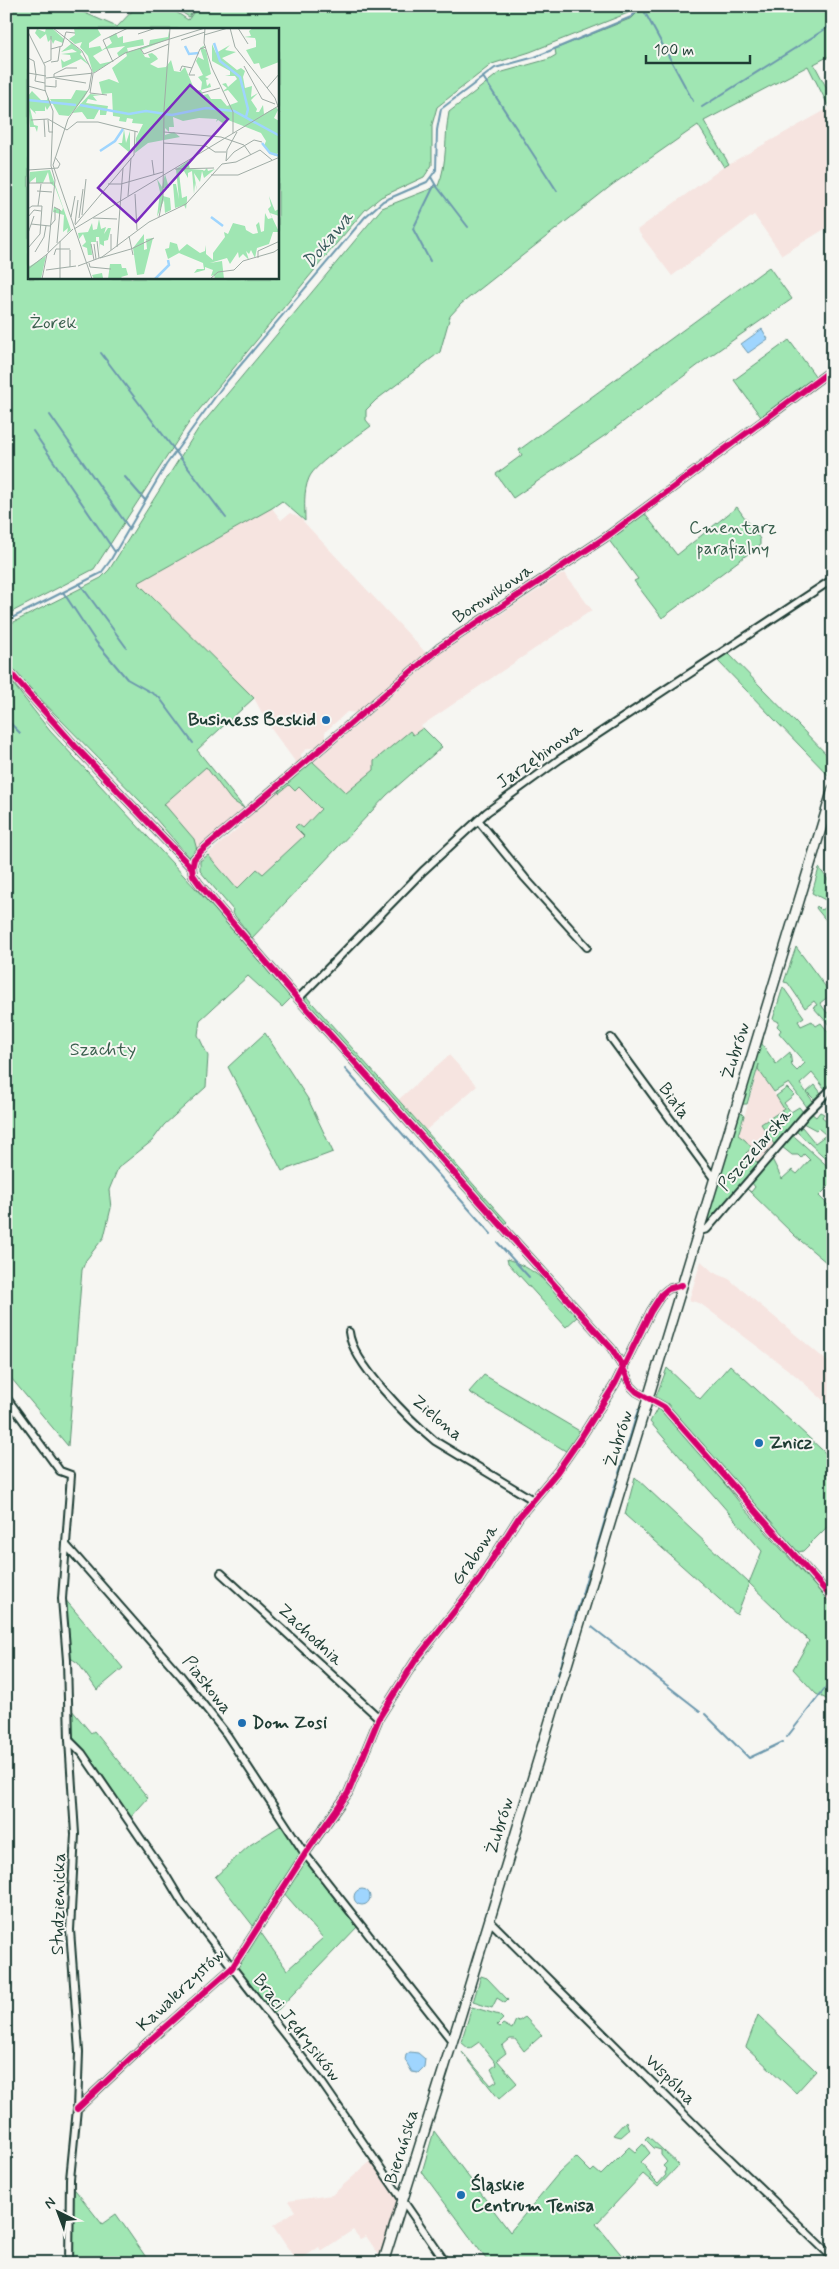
<svg xmlns="http://www.w3.org/2000/svg" width="839" height="2269" viewBox="0 0 839 2269" font-family="Mynerve,sans-serif">
<style>
.built{fill:#f6e4e0}
.green{fill:#a0e6b3;stroke:#609274;fill-rule:evenodd}
.water{fill:#9fd5fe;stroke:#6c98ad}
.lines{fill:none;stroke-linecap:round;stroke-linejoin:round}
.stream{stroke:#6c98ad;stroke-width:2}
.street-casing{stroke:#1f3d34;stroke-width:10}
.secondary-casing{stroke:#1f3d34;stroke-width:12}
.street{stroke:#f6f6f2;stroke-width:6}
.secondary{stroke:#f6f6f2;stroke-width:9}
.cycleway-casing{stroke:#f6f6f2;stroke-width:9}
.cycleway{stroke:#d6006c;stroke-width:6}
.poi-dot{fill:#1f6fb2;stroke:#f6f6f2;stroke-width:2}
.labels{text-anchor:middle;dominant-baseline:central;stroke-width:4;stroke-linejoin:round;paint-order:stroke}
.park-label{font-size:18px;fill:#395f4d;stroke:#f6f6f2}
.street-label{font-size:18px;fill:#1f3d34;stroke:#f6f6f2}
.poi-label{font-size:18px;font-weight:bold;fill:#1f3d34;stroke:#f6f6f2;text-anchor:start}
.water-label{font-size:19px;font-style:italic;fill:#395b5c;stroke:#f6f6f2}
.inset-river{fill:none;stroke:#9fd5fe;stroke-width:2.5}
.inset-road{fill:none;stroke:#a0aca6;stroke-width:1}
.view{fill:#7b2cbf;fill-opacity:0.15;stroke:#7b2cbf;stroke-width:2.5}
.inset-edge{fill:none;stroke:#1f3d34;stroke-width:2.5}
</style>
<rect width="100%" height="100%" fill="#f6f6f2"/>
<filter id="ink" filterUnits="userSpaceOnUse"><feTurbulence type="fractalNoise" baseFrequency=".02" numOctaves="2"/><feDisplacementMap in="SourceGraphic" scale="10" xChannelSelector="R" yChannelSelector="G"/><feConvolveMatrix kernelMatrix="1 2 1 2 8 2 1 2 1" color-interpolation-filters="sRGB"/></filter>
<g filter="url(#ink)">
<path class="built" d="M833,106V224L782,255L754,215L672,276L637,230L725,166Z
M272,508L281,520L290,513L300,518L427,654L358,713L347,712L325,732V740L315,748H308L301,754V758L297,764L269,726L254,698L230,681L138,583Z
M564,573L592,610L421,726L442,747L387,795L352,831L234,910L200,871V861L244,823L248,818L247,815L269,796L312,761L314,762L441,653Z
M197,750L244,808L189,857L141,802Z
M449,1055L477,1086L425,1131L398,1100Z
M758,1069L793,1121L713,1216L748,1104Z
M701,1261L713,1272L729,1279L833,1366V1409L795,1375L701,1304L689,1300Z
M371,2161L399,2202L381,2258L366,2236L360,2239L353,2230L321,2251L319,2247L297,2262L273,2226L295,2211L288,2201L332,2195Z"/>
<path class="green" d="M6,6H69L117,27L137,6H167L188,20L198,6H635L628,13L530,52L492,64L437,107L432,125V165L424,177L381,197L365,210L336,244L190,421L94,569L6,615ZM29,29H278V278H29Z
M172,6H196L189,17Z
M644,6H831L833,54L814,64L833,100V106L829,107L808,66L704,121L729,164L724,167L698,125L612,185L461,304L450,316L440,352L376,400L366,410V420L371,426C357,437 315,463 309,478C303,492 305,506 305,521L282,501L272,508L138,583L254,698L197,750L244,808L231,800L206,767L164,804L194,839L197,850L189,857L141,802L20,678L6,660V626L101,578L109,570L198,429L382,208L438,186C448,163 444,137 449,112L499,73L549,59L556,55L555,49L632,18Z
M769,267L792,299L713,354L607,434L513,498L496,474L522,455L519,450Z
M789,340L816,377L761,417L734,380Z
M737,507L760,539V545L662,618L634,581L638,579L608,539L644,513L677,555Z
M727,652L833,761L832,779L716,659Z
M6,675L50,731L209,903L291,998L282,1007L248,976L200,1020L198,1035L208,1056L206,1087L164,1125L152,1141L118,1168L109,1190L111,1208L104,1237L86,1260L82,1270L68,1446L6,1372Z
M423,728L442,747L387,795L252,938L232,912L233,910L200,871V861L208,855L237,889L257,869L263,874L304,836L295,827L298,824L303,828L321,809L299,787L295,791L289,785L279,793L277,791L312,761L346,793L374,770V761L410,731L413,735Z
M819,868L833,886V901L831,903L812,893Z
M817,906L821,910L827,906L831,911L833,910V929L816,908Z
M796,947L828,990L833,987V1000L829,996L820,1003L827,1013L833,1010V1025L830,1026L813,1007L817,1005L814,1001L805,1008L788,983L784,982Z
M783,987L804,1017L798,1021L801,1026L812,1021L816,1026L821,1023L830,1034L833,1032V1080L825,1089L812,1073L800,1084L813,1101L807,1107L789,1083L774,1092L758,1069L759,1064L747,1104H742L764,1033L762,1044L776,1064L790,1052L792,1066L797,1071L805,1063L779,1033L781,1030L777,1026L779,1022L773,1019Z
M305,995L507,1222L505,1224L301,999Z
M265,1033L308,1099L333,1152L282,1171L228,1067Z
M815,1085L821,1093L814,1099L807,1092Z
M787,1088L794,1095L784,1103L791,1112L799,1107L803,1112L774,1144L761,1124L784,1109L776,1096Z
M740,1112L744,1116L738,1135L745,1140L752,1148L746,1153L758,1163L711,1220H706Z
M820,1112L824,1114L822,1117L830,1123L833,1120V1165L796,1131L802,1127L815,1143L826,1135L818,1128L816,1130L803,1123L811,1113L816,1117Z
M791,1136L795,1137L833,1171V1182L819,1196L833,1210V1268L795,1236L747,1189L751,1192L755,1187L752,1183L772,1159L782,1179L792,1170L797,1174L810,1160L804,1154L801,1158L798,1155H792L782,1147Z
M507,1259C542,1271 554,1291 577,1317L566,1327L508,1263Z
M730,1365L833,1460V1521L803,1551L798,1552L665,1406L655,1399L667,1368L700,1399Z
M484,1375L583,1433L569,1453L469,1392Z
M658,1407L693,1444L744,1508L833,1606V1702L816,1694L793,1669L809,1641L749,1583L737,1615L625,1515L635,1477L749,1583L762,1551L650,1422Z
M64,1598L123,1668L97,1690L78,1663L69,1657Z
M71,1709L91,1733L94,1731L148,1798L130,1818L85,1751L74,1739L70,1718Z
M283,1824L303,1855L254,1927L215,1877L250,1845Z
M305,1858L359,1925L272,2016L234,1968L259,1930L287,1970L323,1938L283,1892Z
M481,1976L487,1978L508,2000L505,2003L497,1998L492,2008L473,2002Z
M472,2007L499,2015L503,2019L497,2025L500,2027L503,2024L512,2029L516,2020L519,2021L525,2017L542,2035L524,2051L515,2039H510L502,2046L506,2053L497,2060L517,2083L499,2099L462,2052L491,2085L497,2081L491,2069L496,2065L495,2062L479,2042L469,2049L461,2042Z
M758,2015L816,2071L796,2093L746,2047Z
M626,2121L629,2130L621,2137L613,2135Z
M434,2131L510,2232L558,2174L576,2157L591,2172L594,2169L601,2175L629,2147L635,2152L643,2144L650,2153L641,2162L651,2174L650,2176L658,2184L666,2175L665,2173L667,2170L663,2166L667,2162L661,2155V2150L654,2148L645,2139L648,2136L679,2165L658,2187L643,2174L596,2224L624,2258L619,2263H489L422,2172Z
M72,2186L102,2224L116,2214L150,2263H71Z"/>
<path class="water" d="M762,329L768,339L748,353L741,344Z
M354 1897a8 8 0 1 1 16 0a8 8 0 1 1-16 0Z
M410,2052L418,2053L425,2059L424,2067L418,2073L412,2072L405,2060L406,2055Z"/>
<g class="lines">
<path class="stream" d="M826,6L833,15
M642,7L693,101
M483,77L557,191
M702,107L827,28L833,20
M435,184L468,227
M430,261L413,229L435,184L431,177
M101,353L226,518
M50,415L129,528
M33,431L115,552
M125,477L145,500
M80,584L126,647
M63,592L96,642L127,679L159,697L193,743
M6,621L101,573L110,561L166,465L223,386L365,217L383,201L427,182L436,170L437,130L441,109L495,68L535,57L631,17L643,6
M6,719L20,733
M345,1069L491,1234
M498,1243L529,1277
M619,1473L638,1410
M594,1557L617,1479
M582,1594L589,1570
M592,1627L700,1711
M569,1637L581,1598
M562,1661L566,1649
M558,1674L562,1663
M705,1714L749,1758L783,1742
M546,1717L554,1687
M787,1737L826,1687L833,1683"/>
<defs>
<path id="street" d="M6,668L75,746L192,868L193,875L200,885L298,999L612,1349L622,1366L631,1386L637,1392L664,1407L833,1599
M478,820L525,878L587,947
M192,868L194,859L201,851L439,648L606,537L833,369
M298,999L423,871L487,812L560,759L833,579
M611,1038L715,1180
M700,1231L707,1229L806,1114L833,1087
M349,1332C352,1363 411,1421 435,1441L533,1500
M6,1397L60,1471L71,1475L62,1599L67,1660L69,1740L75,1834L70,1930L79,2052L77,2109L70,2179L69,2263
M66,1545L181,1676L227,1735L305,1854L452,2041
M221,1573L379,1718
M69,1740L82,1753L165,1874L183,1904L320,2080L446,2263
M489,1920L706,2136L833,2258
M77,2109L149,2041L232,1968L305,1854L348,1793L379,1718L415,1661L479,1580L519,1517L557,1472L582,1436L615,1384L651,1311L662,1294L668,1289L682,1285"/>
<path id="secondary" d="M383,2263L461,2014L833,789"/>
</defs>
<use href="#street" class="street-casing"/>
<use href="#secondary" class="secondary-casing"/>
<use href="#street" class="street"/>
<use href="#secondary" class="secondary"/>
<defs>
<path id="cycleway" d="M6,668L75,746L192,868L193,875L200,885L298,999L612,1349L622,1366L631,1386L637,1392L664,1407L833,1599
M192,868L194,859L201,851L439,648L606,537L833,369
M77,2109L149,2041L232,1968L305,1854L348,1793L379,1718L415,1661L479,1580L519,1517L557,1472L582,1436L615,1384L651,1311L662,1294L668,1289L682,1285"/>
</defs>
<use href="#cycleway" class="cycleway-casing"/>
<use href="#cycleway" class="cycleway"/>
</g>
</g>
<g class="poi-dot">
<circle cx="326" cy="720" r="5"/>
<circle cx="759" cy="1443" r="5"/>
<circle cx="242" cy="1723" r="5"/>
<circle cx="461" cy="2195" r="5"/>
</g>
<g class="labels">
<g class="park-label">
<text x="53" y="323">Żorek</text>
<text x="733" y="528">Cmentarz<tspan x="733" dy="21">parafialny</tspan></text>
<text x="103" y="1050">Szachty</text>
</g>
<g class="street-label">
<text transform="translate(493 594) rotate(-34)">Borowikowa</text>
<text transform="translate(540 756) rotate(-35)">Jarzębinowa</text>
<text transform="translate(736 1051) rotate(-73)">Żubrów</text>
<text transform="translate(674 1101) rotate(54)">Biała</text>
<text transform="translate(755 1150) rotate(-49)">Pszczelarska</text>
<text transform="translate(437 1418) rotate(40)">Zielona</text>
<text transform="translate(619 1439) rotate(-73)">Żubrów</text>
<text transform="translate(475 1555) rotate(-56)">Grabowa</text>
<text transform="translate(310 1635) rotate(43)">Zachodnia</text>
<text transform="translate(207 1685) rotate(52)">Piaskowa</text>
<text transform="translate(500 1826) rotate(-73)">Żubrów</text>
<text transform="translate(59 1904) rotate(-89)">Studzienicka</text>
<text transform="translate(181 1990) rotate(-43)">Kawalerzystów</text>
<text transform="translate(297 2028) rotate(52)">Braci Jędrysików</text>
<text transform="translate(670 2080) rotate(45)">Wspólna</text>
<text transform="translate(402 2147) rotate(-73)">Bieruńska</text>
</g>
<g class="poi-label">
<text x="316" y="720" text-anchor="end">Business Beskid</text>
<text x="769" y="1443">Znicz</text>
<text x="252" y="1723">Dom Zosi</text>
<text x="471" y="2185">Śląskie<tspan x="471" dy="21">Centrum Tenisa</tspan></text>
</g>
<g class="water-label">
<text transform="translate(328 240) rotate(-50)">Dokawa</text>
</g>
</g>
<g transform="translate(28 28)">
<rect width="251" height="251" fill="#f6f6f2"/>
<path d="M18,0H24L36,11L35,15L27,12L25,16L23,11L20,14L18,6L12,11L7,5L9,1L17,4ZM46,0H69L73,7L61,15V20L72,18L74,22L84,15L81,9L88,5L90,10L95,8V15L115,11L116,17L99,20L100,24L121,17L122,12L140,9L141,3V11L113,22L117,29L122,30L120,26L124,25L128,28L130,31L122,36L130,40L138,39L143,32L146,43L152,44L157,39L167,63L173,62L175,67L180,66L183,71H193L199,78L210,74L200,62L194,64L199,60L194,56L198,55L200,59L209,51L207,48H197L202,47V43L184,33V16L188,25L202,17L197,22L208,24L194,30L209,42L213,40L217,43L215,49L217,60L224,58L223,69L230,65L223,72L229,81L228,84H231L235,77L236,86L248,79L250,82L246,90L251,93V109L243,117L251,109V123L248,128L243,126L236,118L238,113L233,105L200,92L196,96L190,92L188,94L189,91L171,90L155,93L145,89L146,99H141V104L137,100V107L146,104L152,109L120,115L107,125L108,110L115,96L104,95L105,91L99,90L98,94L91,93L92,89L85,88L84,65L74,66L71,54L81,51L91,55L84,40L99,28L98,25L91,29L89,25L97,18L77,21L65,28L72,36L85,33L65,45L60,28L52,19L54,14L47,16L41,11L47,7ZM225,0H251V34L233,41L231,35L226,36L218,22L228,19V13L227,10L216,9L223,8L221,3ZM39,11L54,24L52,26L62,38L53,31L34,40L33,31L36,34L43,31L42,27L33,26L49,24L44,21L33,24L43,16ZM177,17L175,20L178,22L183,46L177,49L181,51L178,52L179,58L182,55L183,59L173,62L174,54L170,49L175,47L168,33L170,29L176,32L172,20ZM63,55L60,63L56,70L41,88L31,87L22,71H43L48,62L60,63ZM4,63L13,72H19L20,69L23,76L19,82L17,78V83H7L8,86L2,80L6,97L10,98L9,104L7,99H2L3,113L0,68ZM62,66L73,67L65,68L69,73L60,71L58,75L80,78L78,87H72V80L66,91H59L54,84L44,85ZM96,101L98,115L102,103V125L90,115H94ZM160,133L162,141L175,142L176,143L179,140L180,143L187,141L176,150L174,143L172,154L166,145L169,163L167,155L166,166L164,143L160,145V150L156,143L151,145L154,170L159,168V172L158,181L156,177L147,180L145,156H148L151,171L148,141ZM22,142L43,202L39,205L40,200L35,204L36,187L25,184L26,179L34,183L35,180L27,159L22,155L20,144L15,155H8V149L1,155L2,144ZM137,146L141,160H135V168L142,170L143,182L137,185L136,172L129,189L132,164L129,151L134,159ZM241,168L247,183L251,181V188L242,185L251,204H245L241,216L229,220L227,230L223,222L221,226L218,223L221,232L215,226L211,230L210,224L202,236L199,230L182,235L194,233L196,251H187L186,247L183,248L185,242L177,239V242L166,245L169,241H176L175,235L151,225L140,231L137,221L141,220L142,214L149,216L151,223L159,216L172,225L177,223L178,217V226L185,232V225L197,209L196,204L200,206L205,195L217,198L218,202L225,206L230,205L228,197L231,194L233,204L236,203L237,185L240,191L244,190L240,181L243,178ZM71,191L73,201L78,199L76,206L80,200H83L80,212L76,213V218L72,216V223L71,209H68V214H63L64,227H60L59,220L54,218L58,214L55,206L51,211L50,205L60,204L64,195L65,202L69,201ZM116,206V222L119,221L118,211L125,210L116,246L109,247L105,220ZM18,228L13,251H0V237L2,238ZM82,236H93L94,240H98L100,247L93,249L95,251H66L64,247L74,245L75,250L80,251Z" fill="#a0e6b3"/>
<path class="inset-river" d="M186,15L192,33L212,49L220,81L218,89M157,18L161,26L171,25M0,72L48,77M52,77L101,86L118,83L144,87L178,80L206,83L252,108M234,115L242,125L252,128M72,123L87,113L95,101M183,189L195,198M127,251L141,237L140,232"/>
<path class="inset-road" d="M25,0L54,23L64,43L61,61L40,91L25,137L64,251M177,0L176,15L184,40L205,84V105M202,0L207,19L247,70L252,84M210,0L220,16M0,4L17,38V62L25,83L23,138L27,152L20,224M110,6L128,0M176,7L200,0M153,12L177,4M112,20L116,26L141,16M23,21L34,18L38,4L47,5M0,30L6,33L8,47M23,34L30,33L32,19M85,34L75,12L100,0M16,35L23,32V8M216,38L234,71L247,76M152,43L154,38L164,40M0,45L18,48M65,46L62,65L79,67M8,47L7,53L17,55M167,47H161L172,21L178,19M18,50L66,45L97,25L177,0M26,50V46L38,40H49M27,50L58,55M0,58L18,63M17,58L28,59V52M239,60L252,45M174,65L192,60M16,91L17,109M3,92L20,91L39,102L49,94H70L110,104M20,92L21,104H25M136,104L193,109L216,117L223,127M135,115L178,118L187,124H198M124,132L126,147M198,133L206,124L226,112L234,114M198,133L199,122L209,104M147,141L186,140M0,142L30,140L32,136L27,129M183,147H210L252,129M0,155H25M80,156H93L135,144M9,163L24,164M107,166L109,202M100,168L103,130M10,178L13,156M26,179L32,182L29,215M0,181L4,178H14L12,206L0,220M54,187L58,151M0,189L6,182L13,183M43,189L47,168M131,189L135,169L136,82L142,0M51,190L55,161M65,190L89,191M3,196L22,198L27,192V182M47,196L50,172M47,197L106,127L107,103M46,201L252,77M0,205L6,188M83,206V222M101,208L105,227M32,213V251M69,213L71,230M63,216L66,232M66,216L68,231M89,219L95,140M7,224L16,209L18,198M18,227L45,201M26,227L28,221H42M72,230L103,221L126,210M230,230V223L252,213M61,235L62,239L83,241M50,238L74,229L121,194L158,176L194,136L208,134L232,122L244,132M42,239V222M0,241L18,227M18,242L48,238M14,251L19,226M182,251L190,244L206,242L215,233L246,224L252,220"/>
<path class="view" d="M162,57L200,91L108,194L70,160Z"/>
<rect width="251" height="251" class="inset-edge"/>
</g>
<rect width="839" height="2269" fill="none" stroke="#f6f6f2" stroke-width="25"/>
<rect x="12" y="12" width="814" height="2244" fill="none" stroke="#1f3d34" stroke-width="2" filter="url(#ink)"/>
<g transform="translate(58 2212) rotate(318)" stroke="#f6f6f2" stroke-width="4" paint-order="stroke">
<path d="M0-4L9 19L0 12L-9 19Z" fill="#1f3d34"/>
<text y="-8" font-size="14" font-weight="bold" text-anchor="middle" fill="#1f3d34">N</text>
</g>
<path d="M646 55v8h104v-8" fill="none" stroke="#1f3d34" stroke-width="2.5"/>
<text x="654" y="55" font-size="15" fill="#1f3d34" stroke="#f6f6f2" stroke-width="4" paint-order="stroke">100 m</text>
</svg>
